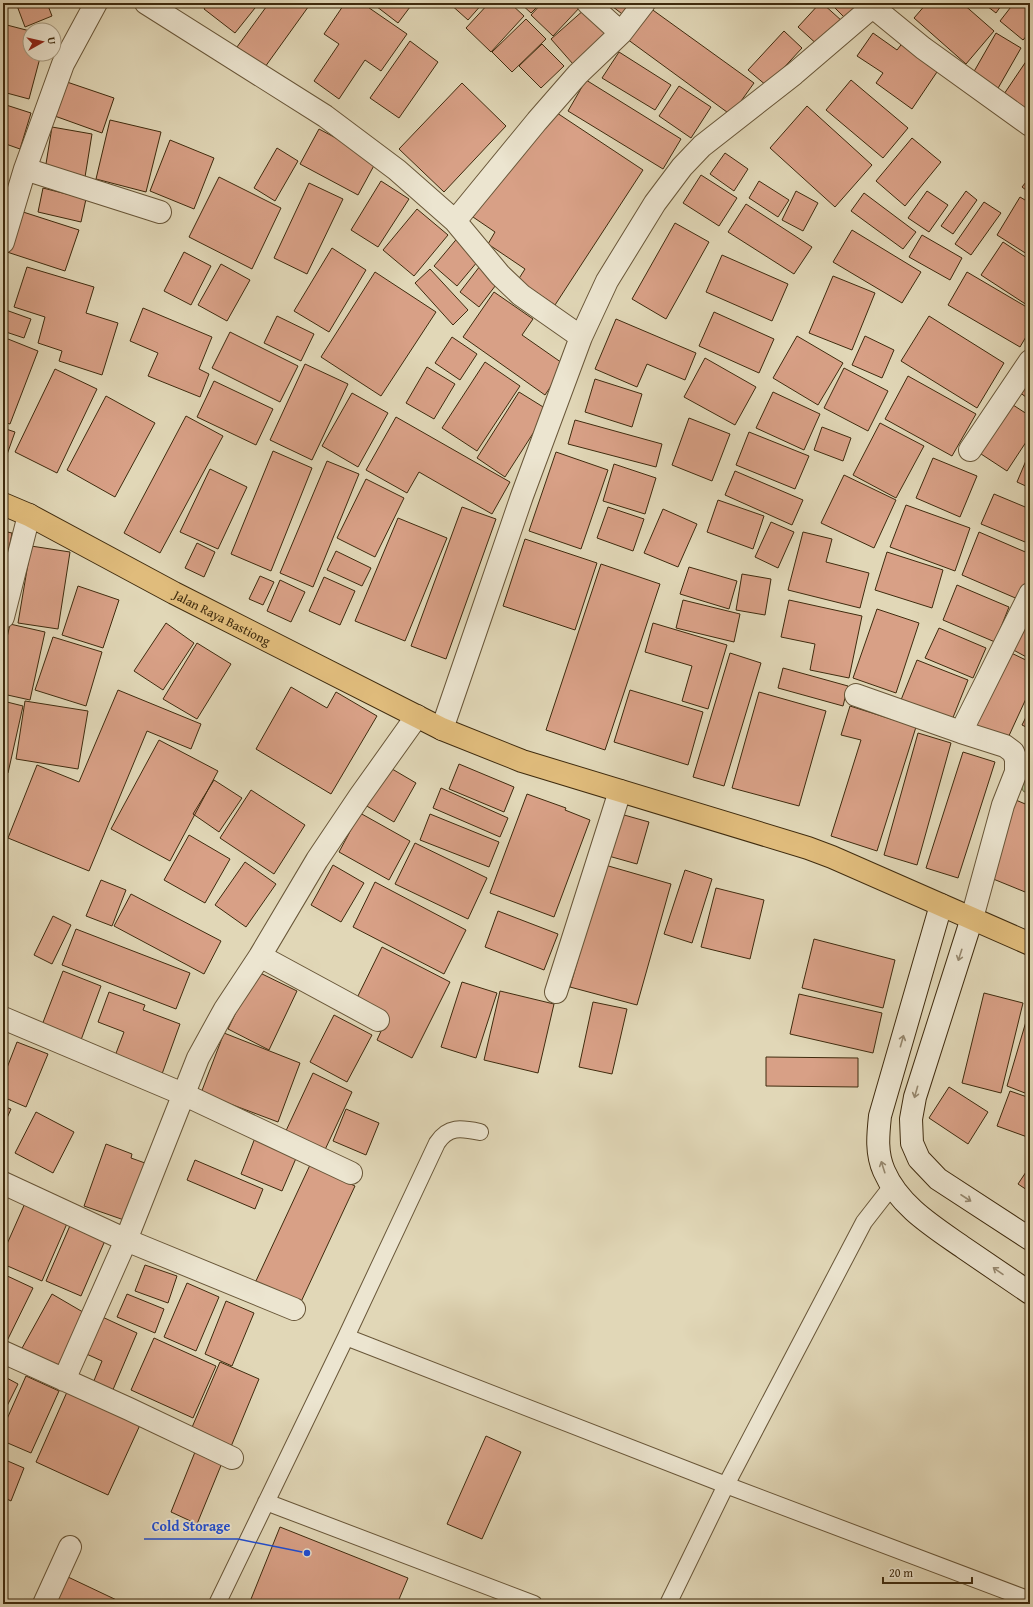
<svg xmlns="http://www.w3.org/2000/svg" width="1033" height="1607" viewBox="0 0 1033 1607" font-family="'Gentium Book Plus',serif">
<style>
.green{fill:#b2be8f;stroke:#78744e}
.building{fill:#d8a086;stroke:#3f2b0e}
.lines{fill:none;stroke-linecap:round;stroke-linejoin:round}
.lane-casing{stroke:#685638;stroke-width:18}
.street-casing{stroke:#685638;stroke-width:24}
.secondary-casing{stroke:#3f2b0e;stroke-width:24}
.highway-casing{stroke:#3f2b0e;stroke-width:24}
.lane{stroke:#ece5d0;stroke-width:16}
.street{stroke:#ece5d0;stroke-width:22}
.secondary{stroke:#ece5d0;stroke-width:22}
.highway{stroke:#e0bc7c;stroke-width:22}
.oneway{stroke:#96886f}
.labels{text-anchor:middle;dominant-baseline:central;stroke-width:3.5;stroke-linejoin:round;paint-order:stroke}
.street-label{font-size:13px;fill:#3f2b0e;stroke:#ece5d0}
.leader{fill:none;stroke:#1d4ed8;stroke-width:1.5}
.callout-dot{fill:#1d4ed8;stroke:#ece5d0;stroke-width:1.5}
.callout-label{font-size:14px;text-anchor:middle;font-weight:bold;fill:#1d4ed8;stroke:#ece5d0;stroke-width:3.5;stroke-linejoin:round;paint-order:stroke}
</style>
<rect width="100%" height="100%" fill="#e1d7b7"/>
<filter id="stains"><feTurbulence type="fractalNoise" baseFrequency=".005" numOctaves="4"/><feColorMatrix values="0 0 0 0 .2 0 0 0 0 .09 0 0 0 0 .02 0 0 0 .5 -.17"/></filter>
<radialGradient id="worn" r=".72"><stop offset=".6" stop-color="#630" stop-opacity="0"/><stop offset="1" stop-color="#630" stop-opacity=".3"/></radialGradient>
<path class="green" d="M1030,774V795L1023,791L1021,784Z"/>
<path class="building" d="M16,3H47L52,16L25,27Z
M208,3H259L235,33L204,9Z
M269,3H311L265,67L237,47Z
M345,3H362L407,34L381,71L365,60L339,99L314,81L339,44L324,34Z
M372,3H413L398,23Z
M449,3H483L468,20Z
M489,3H510L524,16L491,52L466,28Z
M520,3H541L531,13Z
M542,3H580L582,5L553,36L531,15Z
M608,3H637L626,17Z
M820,3H822L842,21L820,47L798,27Z
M830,3H856L860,7L847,20Z
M927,3H962L994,31L966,64L914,18Z
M983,3H1003L996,13Z
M1014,3H1030V32L1023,40L1000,21Z
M650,8L754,83L731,115L627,39Z
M585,9L607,34L573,64L551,39Z
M526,19L546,39L512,72L492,52Z
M3,24L30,31V54H41L29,99L3,92Z
M784,31L802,48L767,86L748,70Z
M873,33L897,50L904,41L941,66L912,109L876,83L883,73L857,56Z
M996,33L1021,48L997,90L972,75Z
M410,41L438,62L399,118L370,98Z
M542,44L564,66L541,88L519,66Z
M619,52L671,85L655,110L602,78Z
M1027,60L1030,62V117L1002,97Z
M586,80L681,139L663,169L568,111Z
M851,80L908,128L883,158L826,110Z
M64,81L114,98L102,133L52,115Z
M462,83L506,126L444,192L399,149Z
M679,86L711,107L691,138L659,116Z
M3,104L31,113L20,149L3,143Z
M807,106L872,165L835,207L770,148Z
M551,109L643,170L555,305L518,280L525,269L488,244L495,232L473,217L507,165L512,169Z
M110,120L161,132L146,192L96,179Z
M52,127L92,134L85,177L45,170Z
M319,129L377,160L358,195L300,164Z
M912,138L941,162L905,206L876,181Z
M170,140L214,158L194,209L150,191Z
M277,148L298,161L275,201L254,188Z
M725,153L748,169L734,191L710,174Z
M701,175L737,198L719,226L683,203Z
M219,177L281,208L252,269L189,237Z
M1030,177V193L1022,187Z
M381,181L409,199L378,247L351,230Z
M759,181L789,200L778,217L749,198Z
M309,183L343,199L307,274L274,258Z
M43,188L86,199L81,222L38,212Z
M796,191L818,203L803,231L782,220Z
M927,191L948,205L929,232L908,218Z
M966,191L977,200L953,234L941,226Z
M864,193L916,232L903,249L851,211Z
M1020,197L1030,203V256L997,235Z
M984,202L1001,213L971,255L955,244Z
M746,204L812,247L794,274L728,232Z
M417,209L448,235L414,276L383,250Z
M20,211L79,230L65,271L7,252Z
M675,223L709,242L666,319L632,299Z
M852,230L921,272L902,303L833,262Z
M460,235L483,255L457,286L434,266Z
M922,235L962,258L950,280L909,257Z
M1003,242L1030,260V307L981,275Z
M332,248L366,270L329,332L294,311Z
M184,252L211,266L191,305L164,291Z
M722,255L788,284L772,321L706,292Z
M221,264L250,280L227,321L198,305Z
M480,266L499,281L479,307L460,292Z
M27,267L94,287L86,313L118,323L102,375L59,361L62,351L38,343L45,317L14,307Z
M430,269L468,310L453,325L415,283Z
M375,272L436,312L381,396L321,357Z
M967,272L1030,309V330L1020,347L948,305Z
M833,276L875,293L852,350L809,333Z
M494,292L533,319L522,335L565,365L545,395L463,337Z
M143,308L212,337L199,369L209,374L200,397L148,376L158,353L130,341Z
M3,309L31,319L24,338L3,331Z
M714,312L774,339L759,373L699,346Z
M277,316L314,334L301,361L264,343Z
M929,316L1004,363L977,408L901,361Z
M616,319L696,353L685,380L647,364L637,387L595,369Z
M230,332L298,366L280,402L212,368Z
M797,336L843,363L818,405L773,378Z
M865,336L894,350L882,378L852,365Z
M3,337L38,351L10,424L3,422Z
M452,337L477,354L460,380L435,363Z
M705,358L756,387L735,425L684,397Z
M485,362L520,386L477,451L442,428Z
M305,364L348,384L312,460L270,440Z
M427,367L455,384L434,419L406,403Z
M844,368L888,391L868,431L824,408Z
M1030,368V400L1015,389Z
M55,369L97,389L57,473L15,452Z
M908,376L976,414L952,456L885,419Z
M595,379L642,394L632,427L585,412Z
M214,381L273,409L256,445L197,417Z
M519,392L548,410L505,477L477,458Z
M773,392L820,414L804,450L756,428Z
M352,393L388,413L358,467L322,446Z
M106,396L155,423L115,497L67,470Z
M1010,403L1030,416V436L1007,471L978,452Z
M186,416L223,436L160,553L124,533Z
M396,417L510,482L492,514L419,472L407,493L366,470Z
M689,418L730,434L712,481L672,465Z
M575,420L662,444L656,467L568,444Z
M880,423L924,446L896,498L853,475Z
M822,427L851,438L843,461L814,450Z
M3,428L15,432L4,463L3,462Z
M749,432L809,456L795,489L736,465Z
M273,451L312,468L271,571L231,554Z
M1030,451V488L1017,482Z
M556,452L608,470L581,549L529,531Z
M933,458L977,476L960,517L916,498Z
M327,461L359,474L313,587L280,573Z
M614,464L656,478L645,514L603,501Z
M210,469L247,487L218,549L180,532Z
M735,471L803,500L792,525L725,495Z
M844,475L896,500L874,548L821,523Z
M366,479L404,498L375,557L337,538Z
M994,494L1030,509V544L981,524Z
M718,500L764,516L753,549L707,532Z
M906,505L970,528L955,571L890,547Z
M462,507L496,519L446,659L411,646Z
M608,507L644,519L633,551L597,538Z
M663,509L697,524L678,567L644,553Z
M398,518L447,538L405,641L355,621Z
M771,522L794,532L778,568L755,557Z
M3,531L12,533L3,582Z
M803,532L832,539L826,562L869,573L860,608L788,590Z
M979,532L1030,554V575L1020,600L962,575Z
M525,539L597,563L575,630L503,606Z
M197,543L215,552L204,577L185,568Z
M31,546L70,552L58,629L18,623Z
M336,551L371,568L362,586L327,570Z
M887,552L943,570L932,608L875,590Z
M601,564L660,584L605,750L546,730Z
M689,567L737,581L729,609L680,594Z
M742,574L771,579L765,615L736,610Z
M260,576L274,582L263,605L249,599Z
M324,577L355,591L340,625L309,611Z
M280,580L305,592L291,622L267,611Z
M957,585L1009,607L995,642L943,620Z
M78,586L119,600L103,648L62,635Z
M683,600L740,614L734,642L676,628Z
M789,600L862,616L849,678L810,670L815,644L781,637Z
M1030,606V659L1008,647Z
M877,609L919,623L896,693L853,678Z
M166,623L194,643L163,690L134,671Z
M653,623L727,645L708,709L682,701L692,666L645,652Z
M10,624L45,632L30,700L3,694V656Z
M939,628L986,648L973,678L925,658Z
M53,637L102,652L86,706L35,690Z
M197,643L231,664L197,719L163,699Z
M1005,650L1030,662V690L1007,740L972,723Z
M730,653L761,663L724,786L693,777Z
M917,660L968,680L950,725L899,705Z
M783,668L848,686L843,706L778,688Z
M291,687L327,708L336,692L377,716L331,794L256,749Z
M118,690L201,724L191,749L147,731L89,871L8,838L37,765L79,782Z
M630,690L703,712L688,765L614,742Z
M759,692L826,711L799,806L732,788Z
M3,701L23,706L8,773L3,772Z
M25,701L88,711L78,769L16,759Z
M850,706L916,727L877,851L831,836L861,740L841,735Z
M1030,709V729L1022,725Z
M918,733L951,743L917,865L884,855Z
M159,740L218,771L170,861L111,829Z
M963,752L995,762L958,878L926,868Z
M459,764L514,787L504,812L449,789Z
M387,766L416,783L394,822L365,805Z
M214,780L242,798L219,832L193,814Z
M441,788L508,818L500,837L433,808Z
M251,790L305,825L274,874L220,838Z
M527,794L566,808L565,810L590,820L554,917L490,893Z
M1011,798L1030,806V894L981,874Z
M360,813L410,841L389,880L339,852Z
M617,813L649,822L637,864L605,855Z
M430,814L499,842L489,867L420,840Z
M189,835L230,859L205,903L164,880Z
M415,843L487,878L468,919L395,884Z
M245,862L276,884L246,927L215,905Z
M333,865L364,883L341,922L311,905Z
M605,865L671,884L637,1005L570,987Z
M685,870L712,879L692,943L664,934Z
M101,880L126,890L112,926L86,916Z
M375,882L466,930L444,974L353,927Z
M716,888L764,900L750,959L701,947Z
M131,894L221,941L204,974L114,926Z
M498,911L558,934L544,970L485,947Z
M53,916L71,925L52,964L34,955Z
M76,929L190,973L176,1009L62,965Z
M814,939L895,960L883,1008L802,988Z
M382,947L450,982L412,1058L377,1040L388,1016L356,1000Z
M63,971L101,986L81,1040L42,1025Z
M256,971L297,991L269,1050L228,1029Z
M462,982L497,993L476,1058L441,1047Z
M500,991L554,1004L538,1073L484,1060Z
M109,992L145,1005L143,1010L180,1024L162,1074L115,1056L124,1032L98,1022Z
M984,993L1023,1003L1001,1093L962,1083Z
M799,994L882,1013L873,1053L790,1034Z
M593,1002L627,1009L612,1074L579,1067Z
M1030,1008V1095L1007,1086Z
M334,1015L372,1035L347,1082L310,1062Z
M224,1033L300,1063L278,1122L201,1093Z
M17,1042L48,1054L26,1107L3,1097V1078Z
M766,1057L858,1058V1087L766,1086Z
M313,1073L352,1092L323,1154L284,1135Z
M949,1087L988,1112L968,1144L929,1118Z
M1010,1091L1030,1098V1138L997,1126Z
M3,1106L11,1109L3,1127Z
M346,1109L379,1123L366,1155L333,1141Z
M36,1112L74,1132L53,1173L15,1153Z
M255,1138L297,1156L282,1191L241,1174Z
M106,1144L132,1154L131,1158L145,1163L124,1220L84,1206Z
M195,1160L263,1189L255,1209L187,1180Z
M310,1165L355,1186L300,1304L255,1283Z
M1030,1166V1192L1018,1184Z
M26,1201L69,1219L42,1281L3,1264V1253Z
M72,1221L107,1236L81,1296L46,1281Z
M145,1265L177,1276L168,1303L135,1291Z
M3,1274L33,1288L5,1345L3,1344Z
M187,1283L219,1297L196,1351L164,1337Z
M52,1294L88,1315L58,1370L21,1350Z
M127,1294L164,1309L155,1333L117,1317Z
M226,1301L254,1313L232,1366L205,1354Z
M98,1315L137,1333L112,1392L93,1383L102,1361L82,1352Z
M154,1338L216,1366L193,1418L131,1390Z
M220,1362L259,1379L230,1449L190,1432Z
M3,1376L18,1384L3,1414Z
M26,1376L59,1391L31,1453L3,1441V1428Z
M67,1392L140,1425L108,1495L36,1462Z
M486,1436L521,1452L482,1539L447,1524Z
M195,1452L222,1463L197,1524L171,1512Z
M3,1459L24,1468L11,1501L3,1497Z
M280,1527L408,1578L397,1604H249Z
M68,1577L125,1604H56Z"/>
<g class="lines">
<defs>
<path id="lane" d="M346,1337L726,1485L1030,1600
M266,1502L534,1604
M217,1604L346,1337L437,1143C448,1126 461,1128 480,1132
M668,1604L726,1485L864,1222L892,1186"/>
<path id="street" d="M146,3L325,116L397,170L455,221L500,275L521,295L581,337
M588,3L621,33L644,3
M868,3L923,48L1030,125
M25,169L160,212
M455,221L537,121L578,74L621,33
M3,242L25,169L63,64L96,3
M970,450L1030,361
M3,617L29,515
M856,695L961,732L1005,746L1013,752L1016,759V772L1003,805L972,918
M442,729L522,496L581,337L607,281L655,203L682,167L702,146L794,74L877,3
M961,732L1030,594
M260,956L378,1020
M556,992L620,791
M3,1018L183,1094L351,1173
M3,1183L126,1240L294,1309
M3,1352L129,1409L232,1458
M64,1380L126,1240L198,1058L225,1009L260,956L317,860L360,796L417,716
M44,1604L70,1547"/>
<path id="secondary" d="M941,905L880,1116C878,1135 876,1153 884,1171C899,1206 934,1227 964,1248C986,1263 1008,1278 1030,1293
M972,918L915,1097L911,1119L912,1143L919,1159L938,1179L1030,1239"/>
<g id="highway">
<path id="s1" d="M3,504L29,515L174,593L442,729L522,761L808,848L832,857L1030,944"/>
</g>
</defs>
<use href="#lane" class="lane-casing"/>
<use href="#street" class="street-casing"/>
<use href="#secondary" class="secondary-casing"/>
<use href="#highway" class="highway-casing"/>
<use href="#lane" class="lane"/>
<use href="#street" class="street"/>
<use href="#secondary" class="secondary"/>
<use href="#highway" class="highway"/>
</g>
<defs><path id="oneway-shaft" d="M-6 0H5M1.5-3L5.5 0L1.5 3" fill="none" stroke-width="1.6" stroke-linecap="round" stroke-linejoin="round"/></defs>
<g class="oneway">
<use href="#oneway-shaft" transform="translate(960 955) rotate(108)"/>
<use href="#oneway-shaft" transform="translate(902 1041) rotate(-74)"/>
<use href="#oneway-shaft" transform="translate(916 1092) rotate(106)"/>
<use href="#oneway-shaft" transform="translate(883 1167) rotate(-108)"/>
<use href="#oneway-shaft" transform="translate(966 1198) rotate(33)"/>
<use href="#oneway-shaft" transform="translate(998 1271) rotate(-145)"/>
</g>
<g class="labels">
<g class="street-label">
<text stroke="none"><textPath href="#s1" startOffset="247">Jalan Raya Bastiong</textPath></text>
</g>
</g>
<path class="leader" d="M307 1553L238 1539H144"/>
<circle class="callout-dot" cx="307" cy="1553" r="4"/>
<g class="callout-label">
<text x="191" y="1531">Cold Storage</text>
</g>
<rect width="1033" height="1607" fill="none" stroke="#e1d7b7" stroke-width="16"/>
<rect x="4" y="4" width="1025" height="1599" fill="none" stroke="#3f2b0e" stroke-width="2"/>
<rect x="8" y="8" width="1017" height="1591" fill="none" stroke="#3f2b0e"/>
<g transform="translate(42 42) rotate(82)"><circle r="19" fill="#ece5d0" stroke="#a79b82"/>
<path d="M0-3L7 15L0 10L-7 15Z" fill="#8f2418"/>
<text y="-6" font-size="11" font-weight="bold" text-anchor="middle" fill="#3f2b0e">U</text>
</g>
<path d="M883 1577v6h89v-6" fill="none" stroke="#3f2b0e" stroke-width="2"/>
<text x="889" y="1577" font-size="12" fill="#3f2b0e" stroke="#ece5d0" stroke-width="3" paint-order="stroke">20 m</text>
<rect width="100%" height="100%" filter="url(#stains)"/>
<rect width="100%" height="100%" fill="url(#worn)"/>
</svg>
